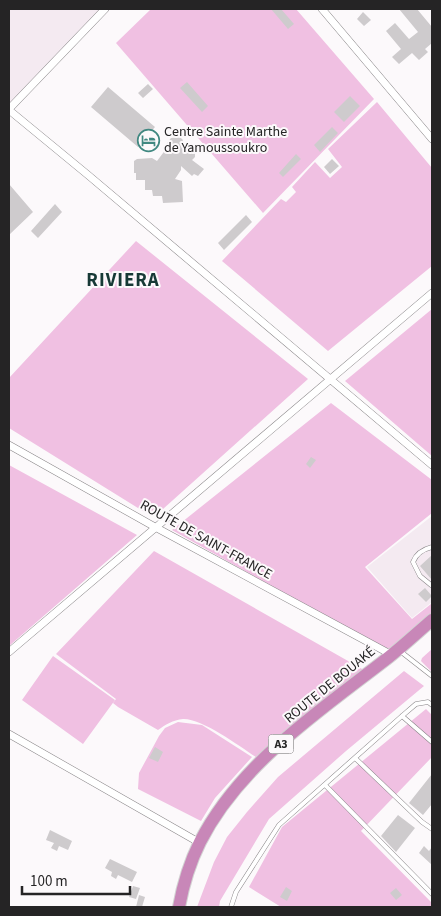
<svg xmlns="http://www.w3.org/2000/svg" width="441" height="916" viewBox="0 0 441 916" font-family="'Source Sans 3',sans-serif">
<style>
.built{fill:#f4eaf1}
.green{fill:#f0c0e2}
.building{fill:#cecbcd}
.lines{fill:none;stroke-linecap:round;stroke-linejoin:round}
.service-casing{stroke:#878486;stroke-width:5}
.minor-casing{stroke:#878486;stroke-width:8}
.trunk-casing{stroke:#d3d3d3;stroke-width:14}
.service{stroke:#fff;stroke-width:4}
.minor{stroke:#fff;stroke-width:7}
.trunk{stroke:#c887b8;stroke-width:12}
.labels{text-anchor:middle;dominant-baseline:central;stroke-width:4;stroke-linejoin:round;paint-order:stroke}
.shield{fill:#fcf9fb;stroke:#666465;stroke-width:1}
.shield-label{font-size:12px;font-weight:bold;fill:#252425}
.poi-label{font-size:14px;fill:#252425;stroke:#fcf9fb;text-anchor:start}
.street-label{font-size:14px;fill:#252425;stroke:#fcf9fb}
.district-label{font-size:19px;font-weight:bold;letter-spacing:1px;fill:#173936;stroke:#fcf9fb}
</style>
<rect width="100%" height="100%" fill="#fcf9fb"/>
<path class="built" d="M9,9H104L9,106Z
M432,516V602L412,618L367,567Z"/>
<path class="green" d="M151,9H296L374,99L263,213L116,43Z
M377,102L432,168V266L328,351L222,261L281,199L286,202L296,192L292,187L315,162L330,178L342,167L328,149Z
M136,241L308,379L163,509L146,513L9,428V378Z
M432,309V456L345,381Z
M331,403L432,480V513L365,567L412,619L431,604L432,605V618L392,654L172,530Z
M9,465L137,535L9,646Z
M154,551L364,670L259,759C242,748 202,718 183,719C173,720 165,725 158,730L118,707L113,703L116,699L56,654Z
M432,649V672L421,661L422,658Z
M53,656L115,700L83,744L22,700Z
M404,671L424,686L346,751L269,819L220,901L219,907H197L214,862L227,837L247,812L278,777Z
M426,709L432,715V757L361,831L432,903V907H281L249,887L282,827Z
M178,722L202,725L252,757L215,798L201,821L138,789L139,773L159,736L165,728Z"/>
<path class="building" d="M271,9H281L294,24L288,29Z
M399,9H417L432,27V43L425,49L428,52L419,60L412,53L399,64L392,57L401,49L386,31L395,23L409,39L418,32Z
M363,12L371,20L364,26L357,19Z
M187,82L208,106L202,112L180,88Z
M148,84L153,89L143,98L138,93Z
M108,87L155,127L138,147L91,107Z
M350,96L360,106L344,122L334,112Z
M332,127L338,133L320,152L314,145Z
M180,137L183,140L182,142L189,148L191,146L195,150V157L192,160L204,169L198,176L194,174L192,176L181,166V170L175,179L182,181L183,202L163,203L162,196H153L152,190H145V180H136V173H134V161L137,159L152,158L157,161L166,149L164,147L171,138Z
M296,154L301,159L283,177L279,173Z
M332,159L339,166L330,174L324,167Z
M9,184L33,212L9,235Z
M55,204L62,212L38,238L31,231Z
M246,215L252,222L224,250L218,243Z
M311,457L316,460L310,468L306,464Z
M432,555V580L420,566Z
M425,588L432,596L426,602L418,594Z
M155,747L163,752L158,762L149,758Z
M432,774V804L423,815L409,803Z
M398,815L415,828L396,852L381,836Z
M50,830L72,841L68,850L59,846L57,851L51,848L54,843L46,840Z
M424,846L429,851L432,847V865L419,853Z
M110,859L137,872L132,882L118,875L116,879L111,876L112,872L105,868Z
M133,886L140,888L136,899L129,897Z
M286,887L292,891L287,901L280,897Z
M396,888L402,895L396,900L390,893Z
M139,895L145,897L142,907H136Z"/>
<g class="lines">
<defs>
<path id="service" d="M431,585L420,576L413,562C416,554 424,549 432,547
M400,651L432,676
M402,716L432,742
M355,758L422,822L432,829
M325,785L432,894
M231,907L236,892L279,825L402,716L416,704L428,702L432,705"/>
<path id="minor" d="M322,9L432,139
M9,109L105,9
M9,110L88,175L432,465
M9,445L155,527L392,655
M9,652L432,293
M9,734L200,843"/>
<path id="trunk" d="M179,907C183,885 190,862 200,842C240,763 321,710 389,657C404,645 418,632 432,620"/>
</defs>
<use href="#service" class="service-casing"/>
<use href="#minor" class="minor-casing"/>
<use href="#trunk" class="trunk-casing"/>
<use href="#service" class="service"/>
<use href="#minor" class="minor"/>
<use href="#trunk" class="trunk"/>
</g>
<defs>
<symbol id="hotel-ring" viewBox="-11 -11 22 22"><circle r="9.5" fill="#fcf9fb" stroke="#418881" stroke-width="1.5"/><path d="M-6-4.5h1.5V1H6V5H4.5V3h-9V5H-6ZM-4 0a1.8 1.8 0 1 1 3.6 0ZM.5 0V-2.5h3Q6-2.5 6 0Z" fill="#418881"/></symbol>
</defs>
<g fill-rule="evenodd">
<use href="#hotel-ring" x="136" y="128" width="25" height="25"/>
</g>
<g class="labels">
<rect class="shield" x="268.5" y="734.5" width="25" height="19" rx="4"/>
<g class="shield-label">
<text x="281" y="744">A3</text>
</g>
<g class="poi-label">
<text x="164" y="132">Centre Sainte Marthe<tspan x="164" dy="16">de Yamoussoukro</tspan></text>
</g>
<g class="street-label">
<text transform="translate(206 540) rotate(29)">ROUTE DE SAINT-FRANCE</text>
<text transform="translate(330 685) rotate(-39)">ROUTE DE BOUAKÉ</text>
</g>
<g class="district-label">
<text x="123" y="280">RIVIERA</text>
</g>
</g>
<rect width="441" height="916" fill="none" stroke="#252425" stroke-width="20"/>
<path d="M22 886v8h108v-8" fill="none" stroke="#252425" stroke-width="2.5"/>
<text x="30" y="886" font-size="15" fill="#252425" stroke="#fcf9fb" stroke-width="4" paint-order="stroke">100 m</text>
</svg>
